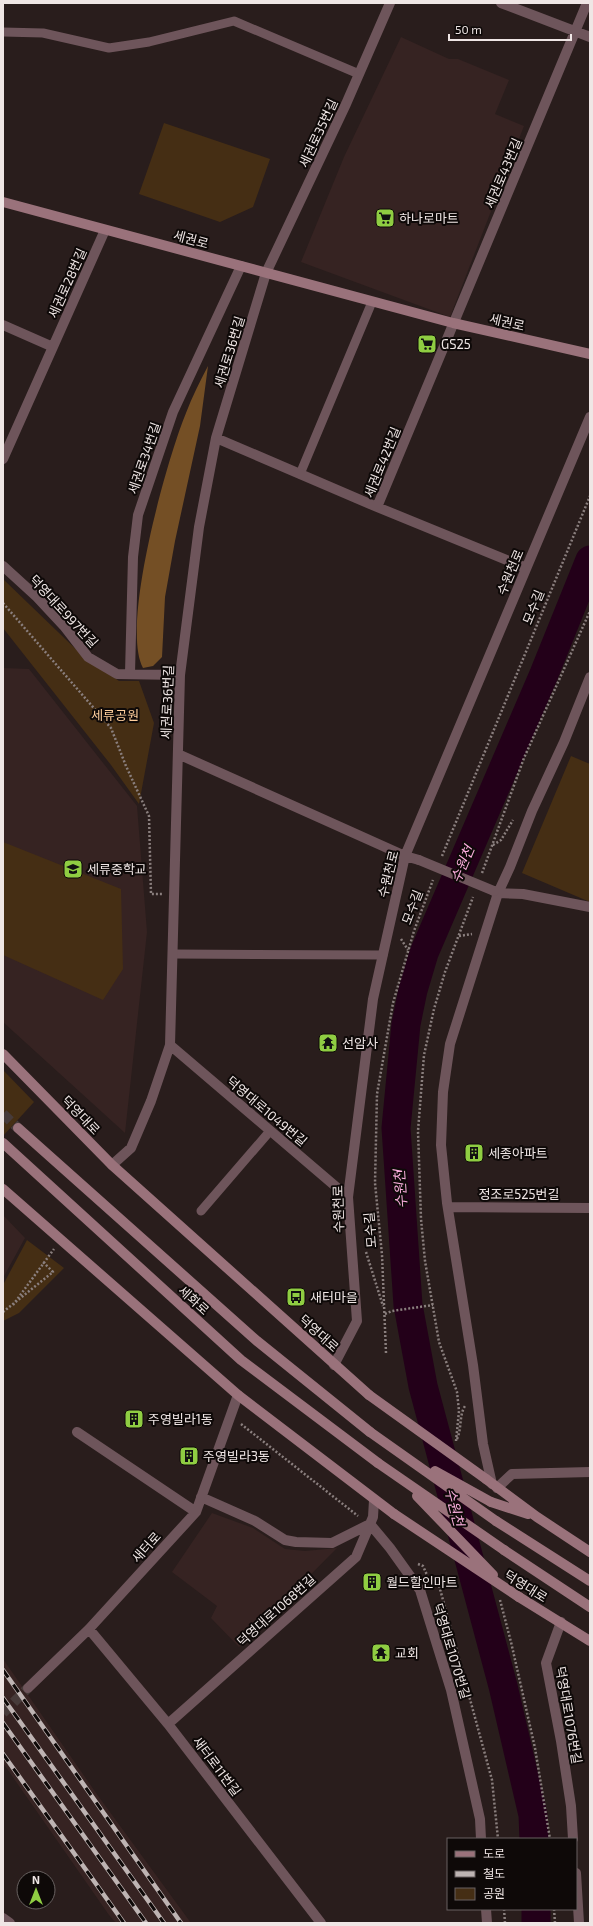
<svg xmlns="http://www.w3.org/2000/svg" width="593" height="1926" viewBox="0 0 593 1926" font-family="'Exo 2','Noto Sans KR',sans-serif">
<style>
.built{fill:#362322}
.green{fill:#452e14}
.forest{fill:#744f25}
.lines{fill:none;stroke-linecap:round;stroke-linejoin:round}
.river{stroke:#230019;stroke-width:29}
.street-tunnel{stroke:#473b3a;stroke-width:10;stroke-dasharray:10 5;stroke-linecap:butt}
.secondary-tunnel{stroke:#473b3a;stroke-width:10;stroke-dasharray:10 5;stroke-linecap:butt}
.path{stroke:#8a7f7e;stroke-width:2.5;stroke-dasharray:2 2;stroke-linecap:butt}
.lane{stroke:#6e555b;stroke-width:9}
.street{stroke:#6e555b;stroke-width:10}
.secondary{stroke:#9a727b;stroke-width:10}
.rail-casing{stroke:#beb4b3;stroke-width:4.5}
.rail{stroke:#0e0908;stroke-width:3;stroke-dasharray:9;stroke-linecap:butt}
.street-bridge{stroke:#6e555b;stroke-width:10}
.secondary-bridge{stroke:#9a727b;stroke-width:10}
.labels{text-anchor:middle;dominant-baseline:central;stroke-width:4;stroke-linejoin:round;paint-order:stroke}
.street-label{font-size:13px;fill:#efe6e5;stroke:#0e0908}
.poi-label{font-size:13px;fill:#efe6e5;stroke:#0e0908;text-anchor:start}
.park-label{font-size:13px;fill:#fece9c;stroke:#0e0908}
.water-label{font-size:14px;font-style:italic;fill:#fbafde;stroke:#0e0908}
</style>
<rect width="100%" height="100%" fill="#291d1c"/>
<path class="built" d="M401,37L449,59H458L509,80L495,114L524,126L450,317L301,262L344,157Z
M3,668L29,669L137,806L147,932L125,1133L3,1022Z
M3,1215L25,1238L3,1278Z
M212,1513L253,1528L285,1549L305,1551L337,1548L239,1647L211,1618L217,1606L172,1572Z
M3,1659L96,1793L191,1923H116L109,1915L3,1763Z"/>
<path class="green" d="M164,123L270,159L253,207L220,222L139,194Z
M3,579L85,658L119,681H139L154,723L139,804L111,765L3,628Z
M571,756L590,764V902L522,873Z
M3,842L121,889L123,969L103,1000L3,955Z
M3,1070L34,1102L3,1136Z
M27,1240L64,1268L19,1313L3,1321V1285Z"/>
<path class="forest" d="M208,366L200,426L175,541L165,597L162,657L153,666L143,668C120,626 167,459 186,413C192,397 200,381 208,366Z"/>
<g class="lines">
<path class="river" d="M534,1839L533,1815L503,1686L423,1386L408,1305L396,1128L406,1024L413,990L424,953L544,674L590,560
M536,1909V1923"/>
<path class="street-tunnel" d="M3,1713L28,1688"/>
<path class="secondary-tunnel" d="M3,1114L18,1128"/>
<path class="path" d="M3,603L111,728L126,766L149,816L151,894H162
M493,845L501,840L513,820
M442,856L590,496
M482,873L524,758L590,611
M459,936L472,934
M401,939L408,950
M366,1252L383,1306
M13,1305L54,1249
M3,1312L53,1272L43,1262
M385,1314L392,1311L433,1305
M386,1353L382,1255L375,1183L377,1094L393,1003L414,931L433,880
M241,1424L358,1516
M457,1439C462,1428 459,1415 465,1406
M456,1441L459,1411L457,1392L439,1342L425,1261L421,1219L418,1131L424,1055L434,1009L445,972L473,897
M418,1564L423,1566L427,1575
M437,1578L492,1780L498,1839
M500,1600L511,1642L535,1748L550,1839
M504,1909L505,1923
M554,1909L555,1923"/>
<path class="lane" d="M3,32L43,33L109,48L149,42L234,21L359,74
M300,474L372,302
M173,954L383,955
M201,1211L270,1131"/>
<path class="street" d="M501,3L590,37
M3,325L53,347
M216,438L377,507L526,568
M3,459L105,230
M377,507L587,3
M3,566L37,597L64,626L88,657L117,674L180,675
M130,673L133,557L138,515L173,412L241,266
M178,754L405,856L419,860
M494,891L498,893L523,894L590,907
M170,1045L348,1197
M112,1165L131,1148L151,1101L170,1045L180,675L199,527L216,438L266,273L346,104L390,3
M448,1207L590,1208
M334,1365L357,1321L348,1197L373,999L405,856L590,417
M77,1432L196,1512
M492,1484L483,1444L473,1365L447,1203L441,1145L443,1092L450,1044L498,893L510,867L532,811L564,742L590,677
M497,1488L512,1474L590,1472
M201,1497L255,1521L285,1540L296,1542L332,1543L370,1524
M370,1524L390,1548L420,1590L451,1690L480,1819L481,1839
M561,1622L546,1663L561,1741L571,1806L573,1839
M89,1629L168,1724L321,1923
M28,1688L89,1629L196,1512L238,1395
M168,1724L356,1557L373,1517L374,1500
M576,1873L579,1923
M486,1909L487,1923
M3,1918L10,1923"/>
<path class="secondary" d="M3,202L453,323L590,354
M3,1054L112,1165L369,1395
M18,1128L257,1341L370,1432
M3,1143L241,1360L378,1463
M3,1189L238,1395L394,1514
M486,1479L537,1517L590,1552
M491,1502L528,1514
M496,1521L590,1581
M504,1550L590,1607
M519,1597L590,1641"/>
<defs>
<path id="rail" d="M3,1670L181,1923
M3,1698L164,1923
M3,1723L146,1923
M3,1754L124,1923"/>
</defs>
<use href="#rail" class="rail-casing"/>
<use href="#rail" class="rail"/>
<path class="street-bridge" d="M419,860L494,891"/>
<path class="secondary-bridge" d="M369,1395L486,1479
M370,1432L496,1521
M378,1463L504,1550
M435,1471L491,1502
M417,1496L493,1575
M394,1514L519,1597"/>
</g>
<defs>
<symbol id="supermarket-square" viewBox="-11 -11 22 22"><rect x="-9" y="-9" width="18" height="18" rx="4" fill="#8fcd42" stroke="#0e0908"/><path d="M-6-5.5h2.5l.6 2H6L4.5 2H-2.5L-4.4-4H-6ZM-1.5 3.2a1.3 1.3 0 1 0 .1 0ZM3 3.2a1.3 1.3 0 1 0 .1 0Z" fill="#111"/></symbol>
<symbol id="school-square" viewBox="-11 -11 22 22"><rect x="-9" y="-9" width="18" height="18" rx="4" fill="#8fcd42" stroke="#0e0908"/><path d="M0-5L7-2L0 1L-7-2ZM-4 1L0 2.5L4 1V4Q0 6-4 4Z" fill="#111"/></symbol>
<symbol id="temple-square" viewBox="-11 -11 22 22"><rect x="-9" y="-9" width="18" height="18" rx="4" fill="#8fcd42" stroke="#0e0908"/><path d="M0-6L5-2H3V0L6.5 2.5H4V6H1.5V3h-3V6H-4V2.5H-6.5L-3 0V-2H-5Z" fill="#111"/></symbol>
<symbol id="building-square" viewBox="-11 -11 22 22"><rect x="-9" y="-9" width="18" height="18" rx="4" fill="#8fcd42" stroke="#0e0908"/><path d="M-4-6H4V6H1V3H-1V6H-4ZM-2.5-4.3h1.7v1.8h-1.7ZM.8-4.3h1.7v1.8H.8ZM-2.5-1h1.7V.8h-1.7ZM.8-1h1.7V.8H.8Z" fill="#111"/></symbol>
<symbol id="bus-square" viewBox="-11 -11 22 22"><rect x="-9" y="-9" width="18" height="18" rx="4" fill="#8fcd42" stroke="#0e0908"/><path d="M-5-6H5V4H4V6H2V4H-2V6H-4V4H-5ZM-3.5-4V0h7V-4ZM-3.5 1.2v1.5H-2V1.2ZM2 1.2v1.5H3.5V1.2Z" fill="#111"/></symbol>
</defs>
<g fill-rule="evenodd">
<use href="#supermarket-square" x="374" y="207" width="22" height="22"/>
<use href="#supermarket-square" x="416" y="333" width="22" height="22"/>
<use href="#school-square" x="62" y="858" width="22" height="22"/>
<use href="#temple-square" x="317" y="1032" width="22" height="22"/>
<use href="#building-square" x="463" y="1142" width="22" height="22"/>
<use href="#bus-square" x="285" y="1286" width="22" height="22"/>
<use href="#building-square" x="123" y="1408" width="22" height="22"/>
<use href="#building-square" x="178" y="1445" width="22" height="22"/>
<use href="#building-square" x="361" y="1571" width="22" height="22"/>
<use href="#temple-square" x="370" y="1642" width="22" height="22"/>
</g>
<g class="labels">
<g class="street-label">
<text transform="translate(318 133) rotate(-65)">세권로35번길</text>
<text transform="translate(503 173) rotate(-67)">세권로43번길</text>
<text transform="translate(191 239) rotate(15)">세권로</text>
<text transform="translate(67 283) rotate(-66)">세권로28번길</text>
<text transform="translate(507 322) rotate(13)">세권로</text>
<text transform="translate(229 352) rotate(-73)">세권로36번길</text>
<text transform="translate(144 458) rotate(-71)">세권로34번길</text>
<text transform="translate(382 462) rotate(-68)">세권로42번길</text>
<text transform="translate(510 572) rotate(-67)">수원천로</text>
<text transform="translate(533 607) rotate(-68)">모수길</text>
<text transform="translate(64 611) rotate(47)">덕영대로997번길</text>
<text transform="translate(167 702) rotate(-88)">세권로36번길</text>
<text transform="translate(388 874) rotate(-76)">수원천로</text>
<text transform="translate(412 907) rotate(-69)">모수길</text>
<text transform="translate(267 1111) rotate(40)">덕영대로1049번길</text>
<text transform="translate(81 1115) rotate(46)">덕영대로</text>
<text x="519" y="1194">정조로525번길</text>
<text transform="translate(338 1209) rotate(-91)">수원천로</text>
<text transform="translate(370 1230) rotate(-95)">모수길</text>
<text transform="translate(194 1300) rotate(42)">세화로</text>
<text transform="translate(319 1333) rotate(42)">덕영대로</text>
<text transform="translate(146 1547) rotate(-48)">새터로</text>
<text transform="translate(526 1586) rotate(32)">덕영대로</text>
<text transform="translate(276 1610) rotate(-42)">덕영대로1068번길</text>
<text transform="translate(452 1651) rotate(73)">덕영대로1070번길</text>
<text transform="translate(569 1715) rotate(80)">덕영대로1076번길</text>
<text transform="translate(217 1766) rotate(53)">새터로11번길</text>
</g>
<g class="poi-label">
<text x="399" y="218">하나로마트</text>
<text x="441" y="344">GS25</text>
<text x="87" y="869">세류중학교</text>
<text x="342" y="1043">선암사</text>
<text x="488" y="1153">세종아파트</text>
<text x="310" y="1297">새터마을</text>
<text x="148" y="1419">주영빌라1동</text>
<text x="203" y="1456">주영빌라3동</text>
<text x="386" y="1582">월드할인마트</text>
<text x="395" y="1653">교회</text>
</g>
<g class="park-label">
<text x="115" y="715">세류공원</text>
</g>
<g class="water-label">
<text transform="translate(462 864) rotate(-67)">수원천</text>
<text transform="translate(400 1189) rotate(-94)">수원천</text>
<text transform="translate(455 1507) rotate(75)">수원천</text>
</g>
</g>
<rect width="593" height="1926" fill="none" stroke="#efe6e5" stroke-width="8"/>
<rect x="447" y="1838" width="130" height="72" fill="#0e0908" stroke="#686160"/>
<rect x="455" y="1851" width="20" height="6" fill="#9a727b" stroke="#686160"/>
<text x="483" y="1858" font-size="12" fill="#efe6e5">도로</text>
<rect x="455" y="1871" width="20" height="6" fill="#beb4b3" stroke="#686160"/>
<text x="483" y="1878" font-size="12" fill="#efe6e5">철도</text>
<rect x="455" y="1888" width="20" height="12" fill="#452e14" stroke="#686160"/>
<text x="483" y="1898" font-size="12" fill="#efe6e5">공원</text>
<g transform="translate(36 1890)"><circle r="19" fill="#0e0908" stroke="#686160"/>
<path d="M0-3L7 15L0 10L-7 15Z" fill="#8fcd42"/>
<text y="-6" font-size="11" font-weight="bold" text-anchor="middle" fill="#efe6e5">N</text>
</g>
<path d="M449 34v6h122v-6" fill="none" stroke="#efe6e5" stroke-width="2"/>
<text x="455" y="34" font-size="12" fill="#efe6e5" stroke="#0e0908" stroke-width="3" paint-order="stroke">50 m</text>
</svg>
